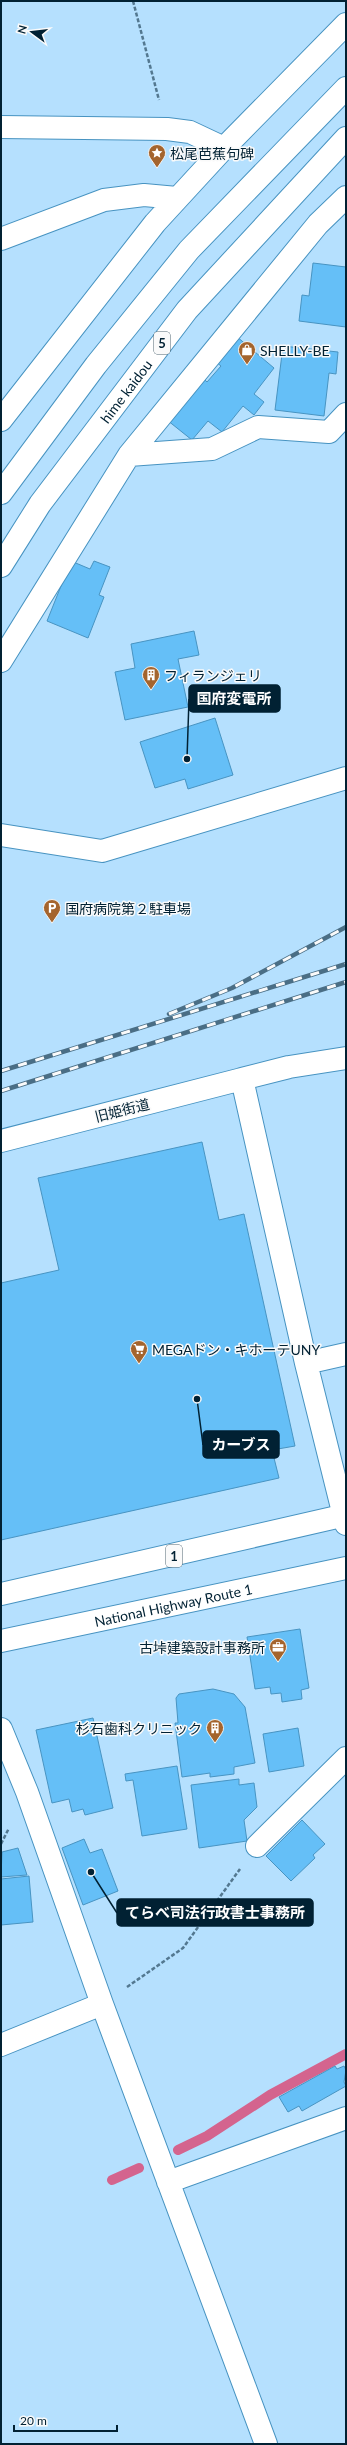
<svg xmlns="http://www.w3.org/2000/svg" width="347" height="2445" viewBox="0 0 347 2445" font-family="Lato,'Noto Sans JP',sans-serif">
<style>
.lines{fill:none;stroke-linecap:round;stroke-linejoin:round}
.stream{stroke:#d4648e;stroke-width:10}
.building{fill:#65bff7;stroke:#4894c2}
.minor-casing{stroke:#4793c1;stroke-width:24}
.primary-casing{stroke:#4793c1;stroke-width:24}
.trunk-casing{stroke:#4793c1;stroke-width:24}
.path{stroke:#537890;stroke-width:2.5;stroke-dasharray:4 2;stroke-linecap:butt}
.minor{stroke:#fff;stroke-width:22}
.primary{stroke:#fff;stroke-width:22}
.trunk{stroke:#fff;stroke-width:22}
.rail-casing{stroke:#4a6e85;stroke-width:4.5}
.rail{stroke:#fafafa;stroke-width:3;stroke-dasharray:9;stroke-linecap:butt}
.labels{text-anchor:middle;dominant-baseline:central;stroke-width:3;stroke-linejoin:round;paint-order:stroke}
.shield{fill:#fafafa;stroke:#4c626f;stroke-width:1}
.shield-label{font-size:13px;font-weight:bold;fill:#012133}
.poi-label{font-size:14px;fill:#012133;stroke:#fafafa;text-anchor:start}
.street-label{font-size:14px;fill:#012133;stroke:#fafafa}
.leader{fill:none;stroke:#012133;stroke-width:1.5}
.callout-dot{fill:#012133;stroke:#fafafa;stroke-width:1.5}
.callout{fill:#012133;stroke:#012133;stroke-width:1.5}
.callout-label{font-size:15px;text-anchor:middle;font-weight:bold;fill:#fff}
</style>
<rect width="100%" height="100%" fill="#b5e0fe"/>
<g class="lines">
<path class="stream" d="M178,2150L207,2136L270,2095L346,2054
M112,2180L139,2168"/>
</g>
<path class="building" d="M313,263L346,267V327L299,321L302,295L309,296Z
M236,336L274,368L254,394L264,402L254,415L243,406L222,432L208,421L192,440L167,420L202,377L207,382L221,366L216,362Z
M283,346L338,352L336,374L329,373L324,416L275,410Z
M71,561L90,569L94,561L110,567L99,595L104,597L88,638L47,621Z
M194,631L199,655L178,659L188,707L125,720L115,672L135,668L131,644Z
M215,718L233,775L188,789L185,779L155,788L140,742Z
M202,1142L219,1220L244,1214L295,1446L272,1450L279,1478L1,1540V1283L59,1270L38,1178Z
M300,1629L309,1688L301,1690L302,1699L282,1702L281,1693L271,1694L270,1687L255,1689L247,1637Z
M213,1689L234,1694L245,1707L255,1763L234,1767V1774L210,1777V1773L182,1777L175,1723H178L176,1698L179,1694Z
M93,1718L113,1808L85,1815L83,1809L72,1812L69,1799L52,1803L36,1730Z
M298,1728L304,1766L269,1772L263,1734Z
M177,1766L187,1829L142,1836L133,1780L126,1781L125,1774Z
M239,1779V1785L254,1783L257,1807L244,1820L247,1841L199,1848L191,1785Z
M302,1820L325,1844L313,1855L315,1858L291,1881L266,1856Z
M84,1839L90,1853L102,1849L118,1891L83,1905L62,1848Z
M18,1848L27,1875L1,1877L2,1852Z
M29,1876L33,1922L1,1925V1879Z
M335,2066L337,2069L344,2066L346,2070L344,2082L346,2086L302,2111L299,2106L288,2112L279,2097Z"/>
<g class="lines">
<defs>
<path id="minor" d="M1,127L167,129L190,132L224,148
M1,239L104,200L144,195L177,198
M1,420L155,223L224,148L346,24
M129,455L212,449L258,427L329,432L346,414
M1,661L129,455L318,224L346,197
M1,835L102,851L346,778
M346,1058L289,1067L242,1079L306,1363L346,1524
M1,1141L242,1079
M306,1363L346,1354
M1,1729L27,1792L102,2004L266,2444
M257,1846L346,1758
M1,2045L102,2004
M168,2182L346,2118"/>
<g id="primary">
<path d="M1,493L96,365L189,250L346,88"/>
<path id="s1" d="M1,566L40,504L187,310L346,138"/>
</g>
<g id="trunk">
<path d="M1,1594L346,1515"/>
<path id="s2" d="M1,1641L346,1568"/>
</g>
</defs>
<use href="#minor" class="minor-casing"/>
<use href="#primary" class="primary-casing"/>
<use href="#trunk" class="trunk-casing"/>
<path class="path" d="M133,1L159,100
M1,1844L9,1828
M127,1987L183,1948L240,1869"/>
<use href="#minor" class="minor"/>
<use href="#primary" class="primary"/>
<use href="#trunk" class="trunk"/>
<defs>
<path id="rail" d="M169,1014L232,988L346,927
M1,1071L346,964
M1,1091L346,982"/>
</defs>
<use href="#rail" class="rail-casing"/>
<use href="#rail" class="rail"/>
</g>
<defs>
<symbol id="sight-pin" viewBox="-11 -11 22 30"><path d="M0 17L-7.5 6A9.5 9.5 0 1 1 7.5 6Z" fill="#a4642d" stroke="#fafafa"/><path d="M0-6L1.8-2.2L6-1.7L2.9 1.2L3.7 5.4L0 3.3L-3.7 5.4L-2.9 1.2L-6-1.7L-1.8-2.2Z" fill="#fff"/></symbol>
<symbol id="shop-pin" viewBox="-11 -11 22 30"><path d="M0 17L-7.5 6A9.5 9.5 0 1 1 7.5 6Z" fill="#a4642d" stroke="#fafafa"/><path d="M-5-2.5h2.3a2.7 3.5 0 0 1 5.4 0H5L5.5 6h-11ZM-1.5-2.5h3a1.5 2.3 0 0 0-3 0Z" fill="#fff"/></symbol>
<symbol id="building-pin" viewBox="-11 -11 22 30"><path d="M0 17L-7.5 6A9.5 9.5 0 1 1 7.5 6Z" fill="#a4642d" stroke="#fafafa"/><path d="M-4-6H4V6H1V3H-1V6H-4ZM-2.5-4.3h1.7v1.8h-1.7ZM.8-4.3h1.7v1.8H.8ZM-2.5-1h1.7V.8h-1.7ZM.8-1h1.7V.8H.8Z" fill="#fff"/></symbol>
<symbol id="parking-pin" viewBox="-11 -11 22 30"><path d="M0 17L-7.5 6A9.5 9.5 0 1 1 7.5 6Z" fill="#a4642d" stroke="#fafafa"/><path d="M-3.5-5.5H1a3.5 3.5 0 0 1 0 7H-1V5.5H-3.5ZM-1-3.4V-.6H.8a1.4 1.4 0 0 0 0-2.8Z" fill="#fff"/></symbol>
<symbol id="supermarket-pin" viewBox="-11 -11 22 30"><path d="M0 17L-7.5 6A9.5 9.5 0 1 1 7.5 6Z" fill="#a4642d" stroke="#fafafa"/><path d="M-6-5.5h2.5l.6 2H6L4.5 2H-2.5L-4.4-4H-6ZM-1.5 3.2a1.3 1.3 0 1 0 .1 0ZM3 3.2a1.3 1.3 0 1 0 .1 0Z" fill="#fff"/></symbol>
<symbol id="office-pin" viewBox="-11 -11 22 30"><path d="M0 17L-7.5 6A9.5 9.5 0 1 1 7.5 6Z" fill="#a4642d" stroke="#fafafa"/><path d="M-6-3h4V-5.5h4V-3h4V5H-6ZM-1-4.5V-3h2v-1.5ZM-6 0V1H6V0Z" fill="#fff"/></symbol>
</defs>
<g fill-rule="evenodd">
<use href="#sight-pin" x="147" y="143" width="20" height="27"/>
<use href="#shop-pin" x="237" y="340" width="20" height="27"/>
<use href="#building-pin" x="141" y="665" width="20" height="27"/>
<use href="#parking-pin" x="42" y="898" width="20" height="27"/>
<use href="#supermarket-pin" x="129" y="1339" width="20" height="27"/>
<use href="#office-pin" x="268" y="1637" width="20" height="27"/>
<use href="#building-pin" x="205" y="1718" width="20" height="27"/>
</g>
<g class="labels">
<g class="shield">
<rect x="154" y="332" width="16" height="22" rx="3"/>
<rect x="166" y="1545" width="16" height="22" rx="3"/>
</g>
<g class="shield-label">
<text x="162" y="343">5</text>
<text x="174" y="1556">1</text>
</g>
<g class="poi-label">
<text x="170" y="153">松尾芭蕉句碑</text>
<text x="260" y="350">SHELLY-BE</text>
<text x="164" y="675">フィランジェリ</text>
<text x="65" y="908">国府病院第２駐車場</text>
<text x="152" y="1349">MEGAドン・キホーテUNY</text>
<text x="265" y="1647" text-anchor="end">古垰建築設計事務所</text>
<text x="202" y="1728" text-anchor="end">杉石歯科クリニック</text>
</g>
<g class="street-label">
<text stroke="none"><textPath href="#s1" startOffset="215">hime kaidou</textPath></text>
<text transform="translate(122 1110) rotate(-14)">旧姫街道</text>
<text stroke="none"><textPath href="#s2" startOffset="176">National Highway Route 1</textPath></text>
</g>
</g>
<path class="leader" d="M187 759L189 699M197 1399L203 1445M91 1872L117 1913"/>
<g class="callout-dot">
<circle cx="187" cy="759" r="4"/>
<circle cx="197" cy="1399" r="4"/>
<circle cx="91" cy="1872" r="4"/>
</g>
<g class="callout">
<rect x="189" y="685" width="91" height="27" rx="4"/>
<rect x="203" y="1431" width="76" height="27" rx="4"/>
<rect x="117" y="1899" width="196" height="27" rx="4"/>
</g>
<g class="callout-label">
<text x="234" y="704">国府変電所</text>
<text x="241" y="1450">カーブス</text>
<text x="215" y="1918">てらべ司法行政書士事務所</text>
</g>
<rect width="347" height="2445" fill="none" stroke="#012133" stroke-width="4"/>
<g transform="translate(32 32) rotate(285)" stroke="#fafafa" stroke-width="3" paint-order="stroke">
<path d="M0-3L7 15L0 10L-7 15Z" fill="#012133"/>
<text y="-6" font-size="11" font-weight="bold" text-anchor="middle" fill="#012133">N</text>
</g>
<path d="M14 2425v6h103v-6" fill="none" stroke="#012133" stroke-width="2"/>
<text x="20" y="2425" font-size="12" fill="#012133" stroke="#fafafa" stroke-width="3" paint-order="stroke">20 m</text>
</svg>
